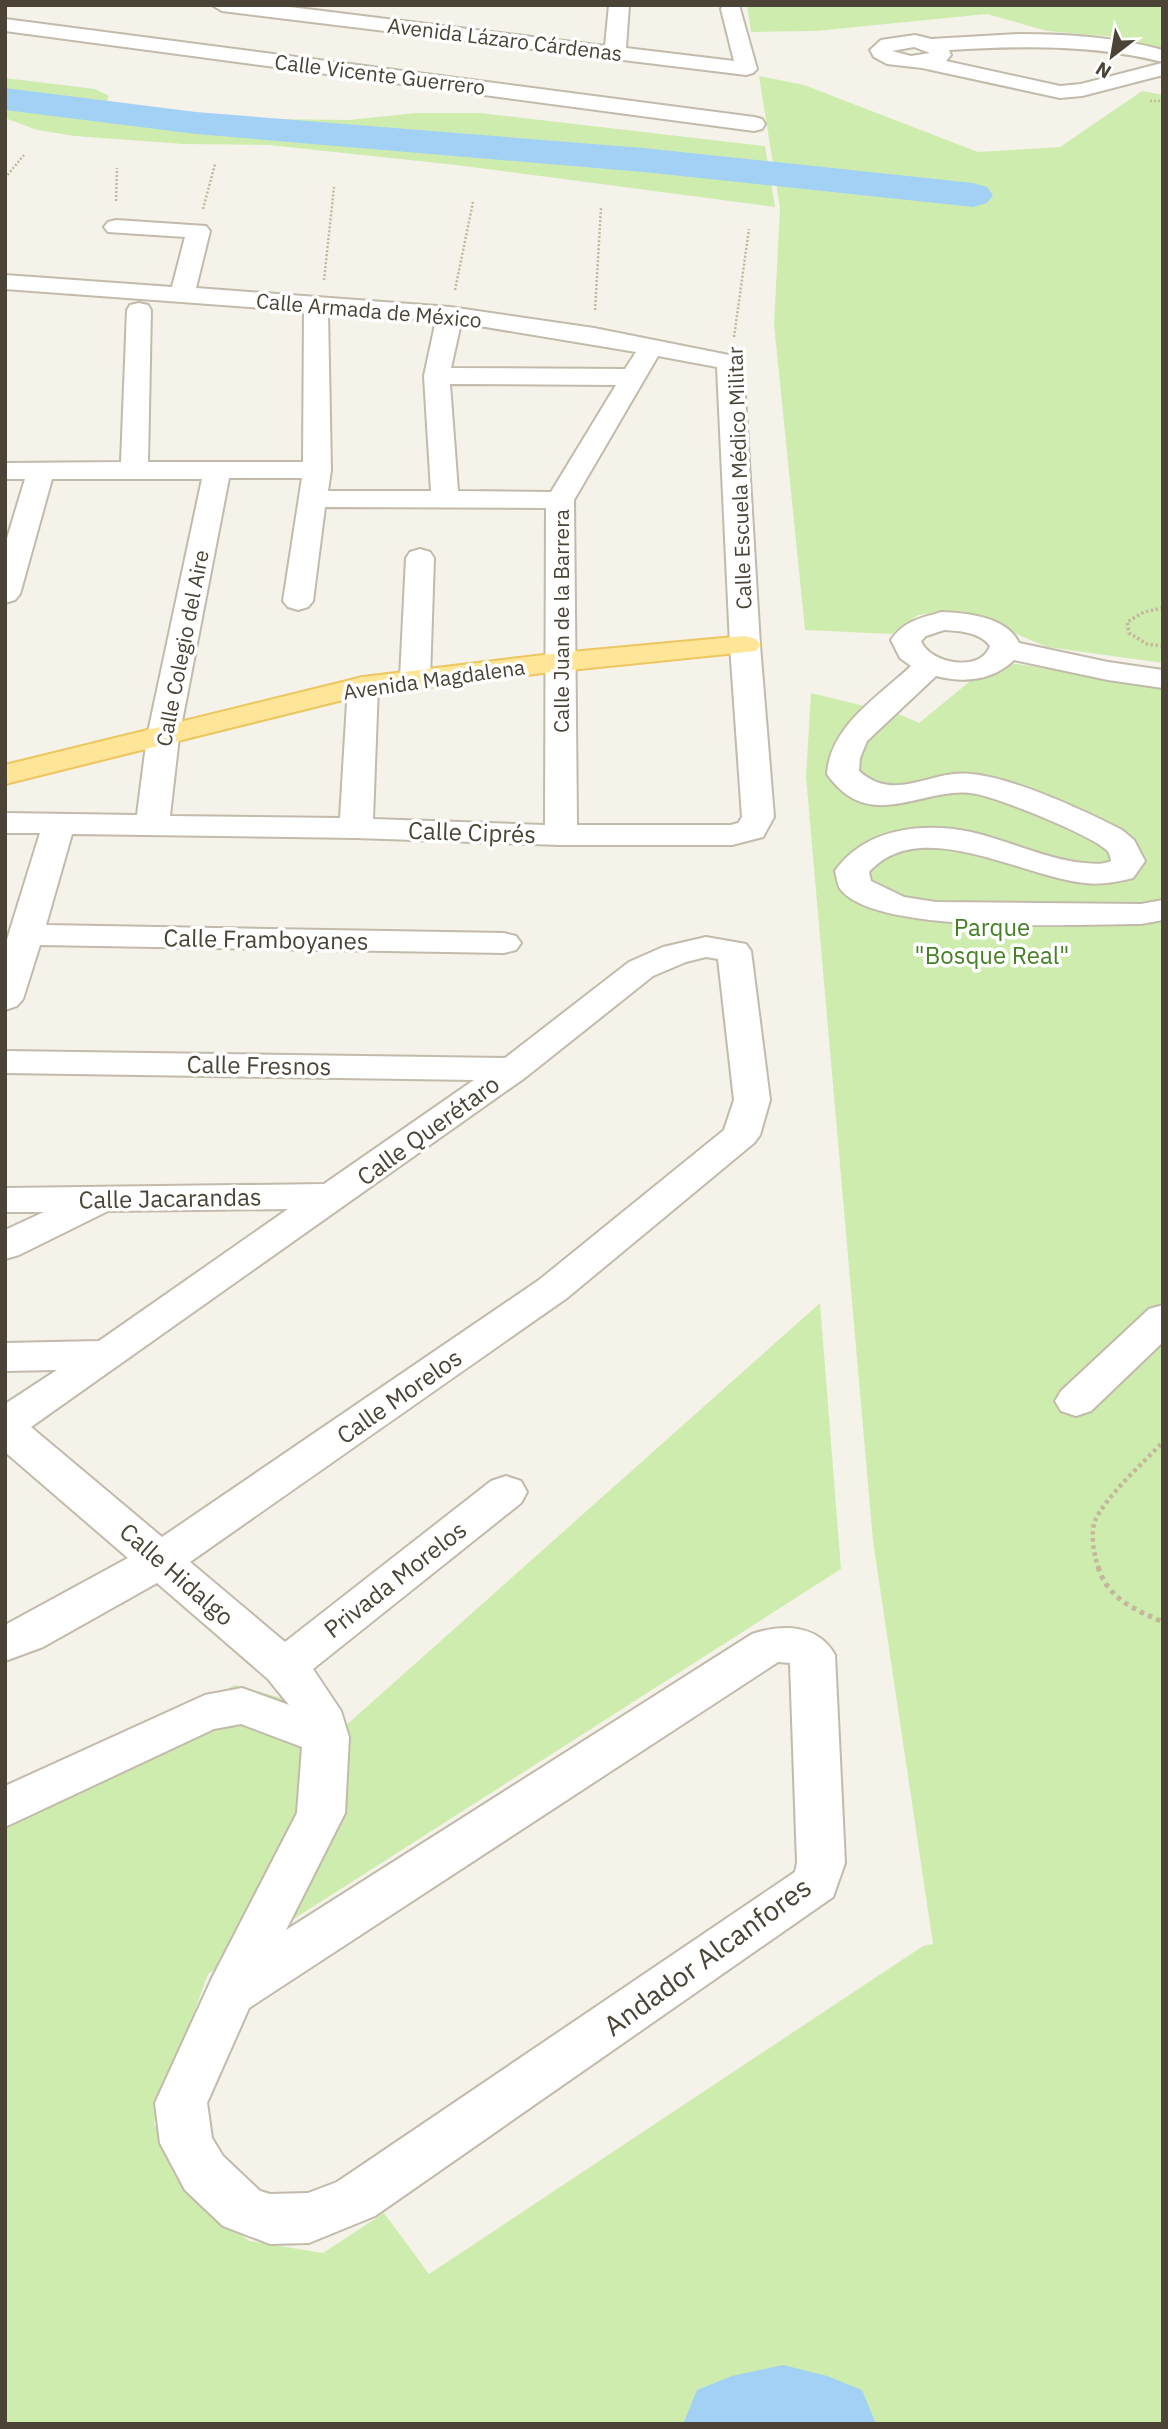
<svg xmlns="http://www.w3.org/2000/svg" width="1168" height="2429" viewBox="0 0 1168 2429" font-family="'IBM Plex Sans',sans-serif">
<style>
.green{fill:#cfecaf}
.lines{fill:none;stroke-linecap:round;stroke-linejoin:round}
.river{fill:#a2d1f5;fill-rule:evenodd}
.minor-casing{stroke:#c2baaa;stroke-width:4}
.major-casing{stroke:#ecc660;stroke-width:4}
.path-far3{stroke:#c4b79b;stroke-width:2.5;stroke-dasharray:2 2;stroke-linecap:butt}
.path-far2{stroke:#c4b79b;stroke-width:3.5;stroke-dasharray:2.5 2.5;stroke-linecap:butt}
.path-far1{stroke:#c4b79b;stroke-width:4.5;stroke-dasharray:3.5 3.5;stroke-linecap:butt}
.path{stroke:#c4b79b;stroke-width:5;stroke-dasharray:4.5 4.5;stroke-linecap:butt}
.minor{fill:#fff;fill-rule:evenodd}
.major{fill:#ffe598;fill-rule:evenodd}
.labels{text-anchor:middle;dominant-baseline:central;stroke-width:7;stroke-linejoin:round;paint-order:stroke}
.far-street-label{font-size:21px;fill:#4a4336;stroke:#fff}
.street-label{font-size:24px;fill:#4a4336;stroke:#fff}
.park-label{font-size:24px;fill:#458025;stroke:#fff}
.near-street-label{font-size:28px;fill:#4a4336;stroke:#fff}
</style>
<rect width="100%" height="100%" fill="#f5f2e9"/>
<path class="green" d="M747,5H1163V50L1115,37L1047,31L987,14L816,31L751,32Z
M759,76L804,85L978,152L1060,147L1142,91L1163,95V663L1047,647L963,611L918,615L892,634L805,630L774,324L780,208Z
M5,78L95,89L109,96L106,104L185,118L349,120L416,113H480L765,146L775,207L456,165L269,145L183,144L75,136L37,130L5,118Z
M1011,663L1114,680L1163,682V2424H5V1814L235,1685L289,1700L344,1727L820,1303L841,1569L208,1974L154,2123L193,2195L249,2241L323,2253L384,2213L429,2274L923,1946L933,1944L873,1541L806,777L811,693L901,715L919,723L974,678Z"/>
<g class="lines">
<path class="river" d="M5,88L196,112L643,148L973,183L987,187L993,195L987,203L973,207L643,172L196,134L5,110Z
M783,2365L827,2376L862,2390L876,2424H683L697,2390L732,2376Z"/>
<defs>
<path id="minor" d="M212,5H274L605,46L609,5H629L626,48L734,61L721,9L723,5H739L757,69L753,73L746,75L222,11Z
M5,19L754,117L762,119L765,124L762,129L754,131L5,31Z
M1020,34C1069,34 1115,37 1163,50V62C1091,44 1023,46 949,50L951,55L946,61L1060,86L1081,84L1162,63L1163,75L1082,96L1060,98L922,68L887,64L874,57L870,50L881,40L915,35L931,39ZM914,47L930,53L911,56L892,51Z
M116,220L206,226L210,231L196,288L450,307L594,328L739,357L743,362L760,645L774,817L763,837L732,845H561L356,838L72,834L46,925L504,933L516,936L521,943L516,950L504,953L40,945L23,999L17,1006L5,1010V946L40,833H5V813L137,815L147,737L202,479H52L20,594L15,600L5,603V545L25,479H5V463L121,462L127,310L130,305L139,303L148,305L151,310L148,462H303L304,311L5,289V275L172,287L185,237L108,232L104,227L108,222ZM328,313L436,320L424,376L431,491H328L331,470ZM461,323L636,352L625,369L451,368ZM658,356L717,367L730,645L742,817L738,823L731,825H577L574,500ZM450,384L616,385L551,492L458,491ZM229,478H302L283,601L288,607L298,610L308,607L313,601L325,507L546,508L545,825L373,819L378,686L374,680L363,677L352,680L348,686L340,818L170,816L179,737Z
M420,549L430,552L434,558L430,678L426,684L415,687L404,684L400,678L406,558L410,552Z
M942,612C968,613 1007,617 1019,643L1108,662L1163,670V688L1108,680L1014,660C992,681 964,683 936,676L867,741L860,758L859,771C896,804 930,769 971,774C1014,778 1083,810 1122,830L1134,840L1145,861L1133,878C1117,882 1101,885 1085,883C1022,877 920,814 869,872L871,881L904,897L936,902L1141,904L1163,900V920L1141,924C1080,924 881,935 842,891C837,886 837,878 835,871C865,828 923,822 971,832C1006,840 1039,856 1075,862C1086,863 1101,866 1111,861C1110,855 1109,851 1104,848C1086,833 993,795 970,793C920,788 869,834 827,774C830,726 878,697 911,666L900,658L891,640C904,621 920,618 942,612ZM944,630C960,631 980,632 990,646C981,673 930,664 921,641L926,636Z
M706,937L746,944L751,951L770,1100L760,1135L754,1143L567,1298L190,1562L285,1642L491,1481L506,1476L521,1481L527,1492L521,1503L313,1669L341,1711L349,1737L345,1813L286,1930L752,1634C782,1624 818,1624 835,1655L845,1863L833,1897L375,2216L309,2243L270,2244L223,2226L185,2190L160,2143L155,2103L212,1978L297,1813L302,1747L241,1724L214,1729L5,1827V1786L205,1695L242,1688L289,1705L268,1679L157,1583L43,1647L5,1661V1625L128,1558L5,1452V1404L57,1370L5,1371V1343L99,1341L288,1209L108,1211L19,1255L5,1259V1230L44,1212H5V1188L324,1184L474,1080L5,1073V1051L505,1058L629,962L663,947ZM706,957L718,959L734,1100L724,1130L539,1280L162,1537L31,1427L526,1077L653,976L686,962ZM778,1662L790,1663L797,1863L795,1872L337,2182L308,2193L270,2194L260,2191L223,2156L212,2138L207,2103L249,2008Z
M1163,1305V1342L1091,1411L1076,1416L1061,1411L1055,1401L1061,1391L1149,1309Z"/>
<path id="major" d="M745,636L756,639L760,645L756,651L560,671L363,695L5,784V765L363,677L560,653Z"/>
</defs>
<use href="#minor" class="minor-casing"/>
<use href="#major" class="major-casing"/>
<path class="path-far3" d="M1150,101H1163
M5,178L24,155
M116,201L117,168
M203,209L215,164
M324,280L334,187
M455,290L473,202
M595,310L601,208
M734,337L749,229"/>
<path class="path-far2" d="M1163,608L1144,612L1127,622L1129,633L1147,644L1163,646"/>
<path class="path-far1" d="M1099,1569C1094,1557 1090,1533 1095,1521C1105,1497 1144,1462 1163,1442"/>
<path class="path" d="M1098,1567C1109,1600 1134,1609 1163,1622"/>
<use href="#minor" class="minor"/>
<use href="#major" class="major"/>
</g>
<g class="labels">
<g class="far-street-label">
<text transform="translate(505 39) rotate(7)">Avenida Lázaro Cárdenas</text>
<text transform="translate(380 74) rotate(7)">Calle Vicente Guerrero</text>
<text transform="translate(369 310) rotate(5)">Calle Armada de México</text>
<text transform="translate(739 478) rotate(-92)">Calle Escuela Médico Militar</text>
<text transform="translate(561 621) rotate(-90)">Calle Juan de la Barrera</text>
<text transform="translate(182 648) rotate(-79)">Calle Colegio del Aire</text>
<text transform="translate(434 679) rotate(-8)">Avenida Magdalena</text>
</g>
<g class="street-label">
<text transform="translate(472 832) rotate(2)">Calle Ciprés</text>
<text transform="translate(266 939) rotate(1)">Calle Framboyanes</text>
<text transform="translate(259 1065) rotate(1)">Calle Fresnos</text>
<text transform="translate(428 1130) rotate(-36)">Calle Querétaro</text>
<text transform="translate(170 1198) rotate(-1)">Calle Jacarandas</text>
<text transform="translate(399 1396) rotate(-35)">Calle Morelos</text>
<text transform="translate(177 1574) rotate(41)">Calle Hidalgo</text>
<text transform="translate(395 1579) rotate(-38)">Privada Morelos</text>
</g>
<g class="park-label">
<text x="992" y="927">Parque<tspan x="992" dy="28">"Bosque Real"</tspan></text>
</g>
<g class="near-street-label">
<text transform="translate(707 1956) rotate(-36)">Andador Alcanfores</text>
</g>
</g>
<rect width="1168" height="2429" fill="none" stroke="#4a4336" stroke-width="14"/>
<g transform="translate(1112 56) rotate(211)" stroke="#ffffff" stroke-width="5" paint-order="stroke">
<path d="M0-5L12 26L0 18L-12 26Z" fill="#4a4336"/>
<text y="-10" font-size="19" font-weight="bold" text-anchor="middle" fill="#4a4336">N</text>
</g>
</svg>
